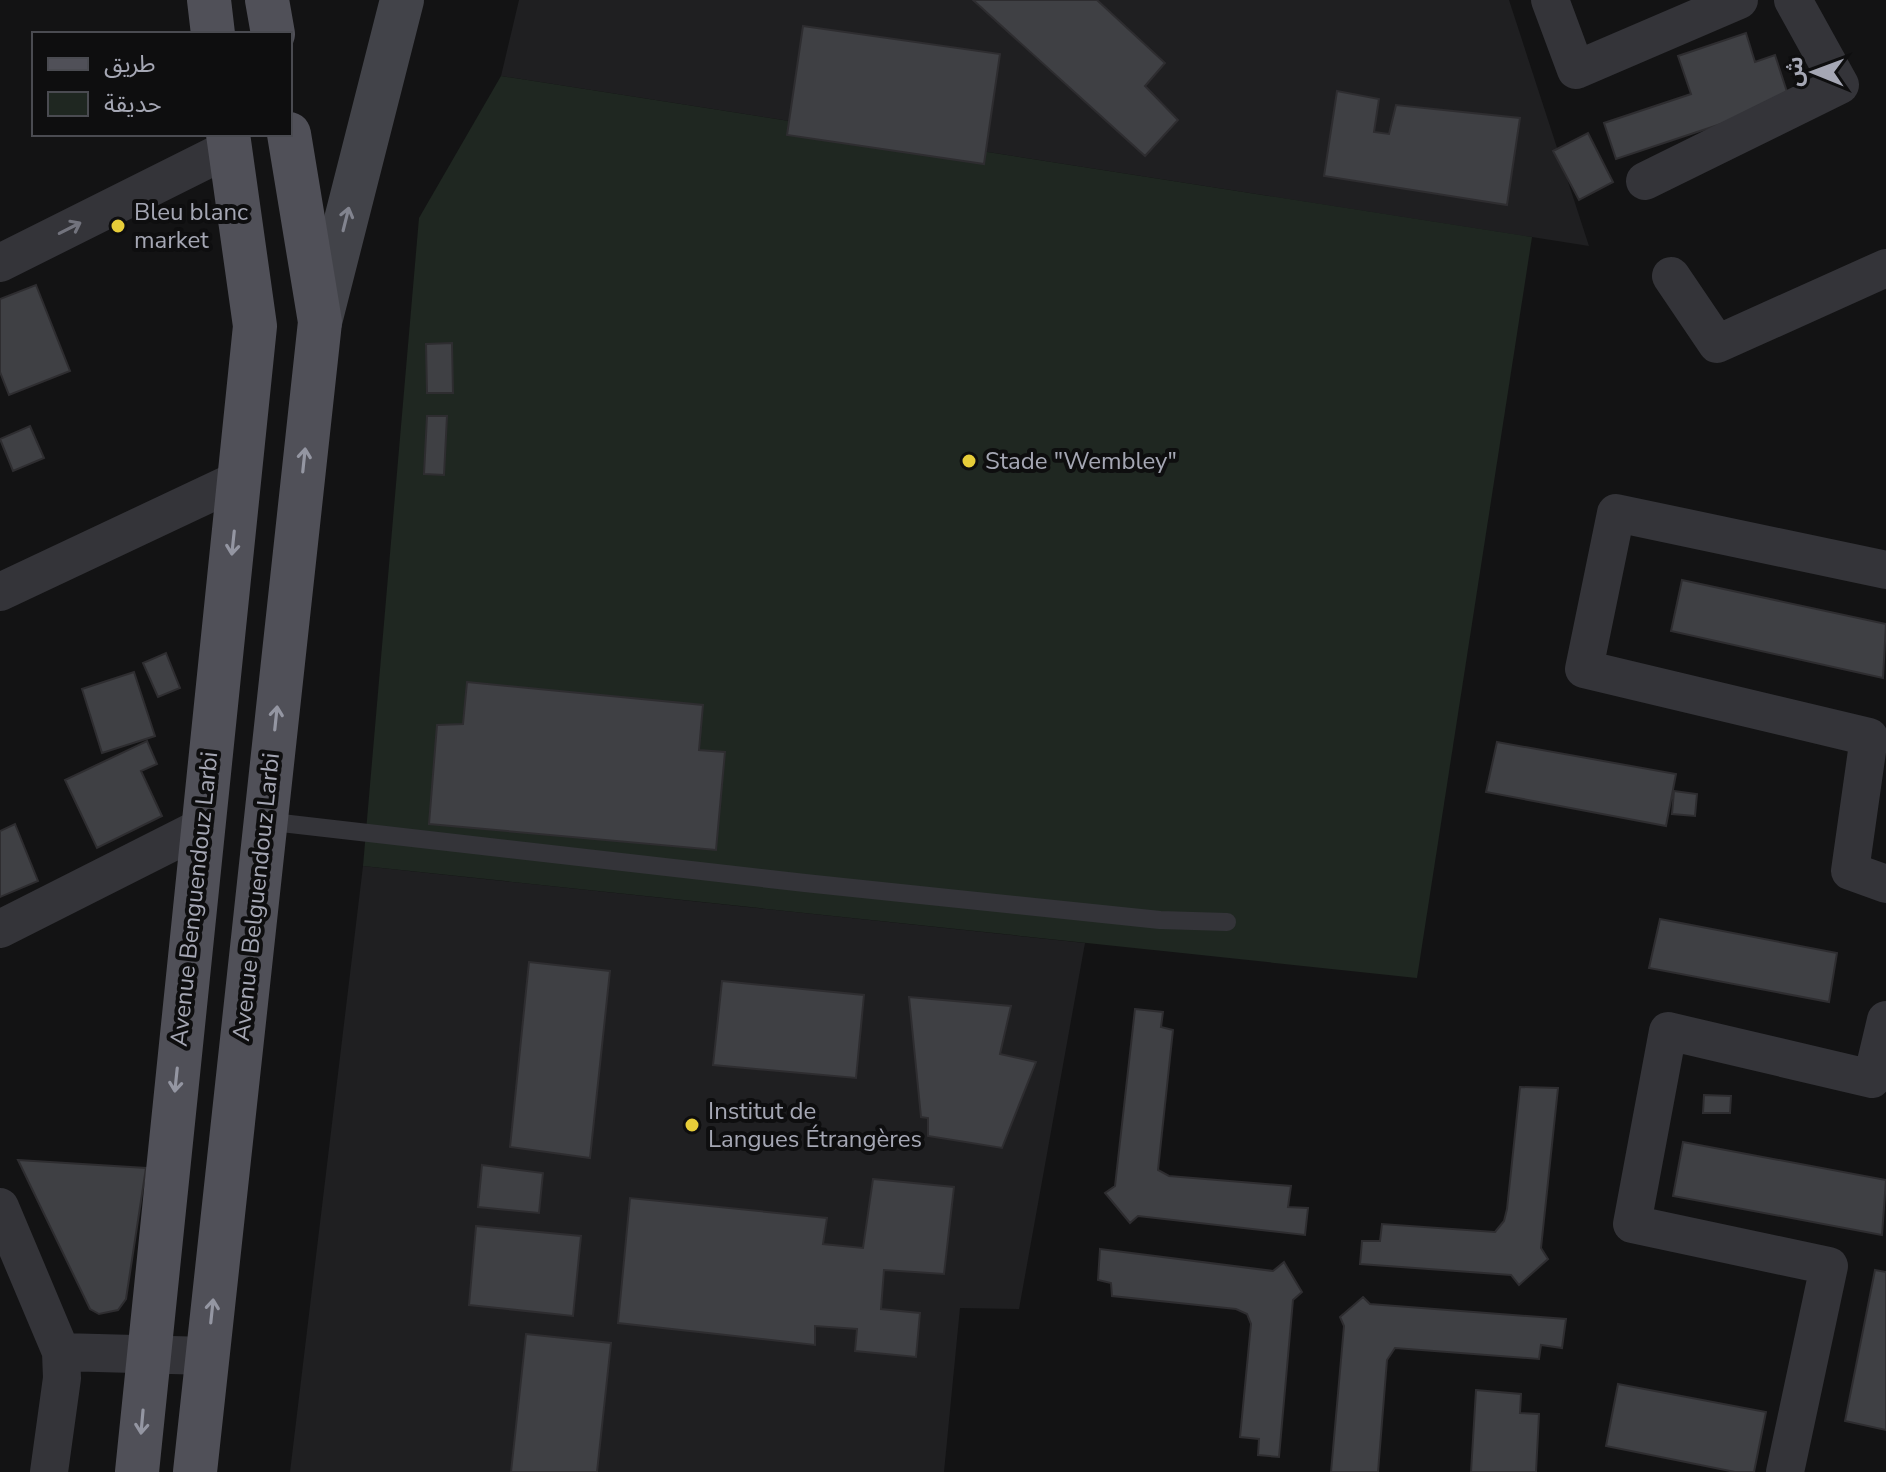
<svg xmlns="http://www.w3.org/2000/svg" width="1886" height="1472" viewBox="0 0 1886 1472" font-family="'Nunito Sans','Noto Sans Arabic',sans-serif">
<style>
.built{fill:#1f1f21}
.green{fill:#1f2721}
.building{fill:#3f4044;stroke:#2e2d30;stroke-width:2}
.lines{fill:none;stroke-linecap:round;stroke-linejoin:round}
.lane{stroke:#343439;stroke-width:18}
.street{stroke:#343439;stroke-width:38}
.secondary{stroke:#424349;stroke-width:44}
.primary{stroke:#505058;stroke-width:44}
.oneway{stroke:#82848f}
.oneway2{stroke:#72737d}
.oneway3{stroke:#9496a2}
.poi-dot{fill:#e7cd39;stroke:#0e0e0f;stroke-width:3}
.labels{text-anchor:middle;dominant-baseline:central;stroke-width:8;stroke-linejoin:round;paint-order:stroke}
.poi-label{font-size:24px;fill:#a5a7b4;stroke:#0e0e0f;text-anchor:start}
.street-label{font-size:24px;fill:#a5a7b4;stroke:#0e0e0f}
</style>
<rect width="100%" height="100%" fill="#131314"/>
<path class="built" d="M519,0H1509L1589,246L501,76Z
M363,866L1085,943L1019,1309L960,1308L944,1472H290Z"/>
<path class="green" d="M501,76L1532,237L1417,978L363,866L419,218Z"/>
<path class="building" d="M973,0H1097L1165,63L1145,86L1178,120L1145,156Z
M803,26L1000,54L984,164L787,135Z
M1746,33L1755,62L1775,55L1790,101L1616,159L1604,123L1691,94L1678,56Z
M1337,91L1379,99L1374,132L1389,134L1396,105L1520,118L1507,205L1324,176Z
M1588,133L1613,182L1579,200L1553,151Z
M36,285L70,371L9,395L0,372V299Z
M452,343L453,393H427L426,344Z
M427,416H447L444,475L424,474Z
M30,426L44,458L13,471L0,439Z
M1682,580L1886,624L1883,678L1671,631Z
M166,653L180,688L158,697L143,663Z
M134,672L155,736L102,753L82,689Z
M467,682L703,705L699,750L725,752L716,850L429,824L437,725L463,724Z
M147,741L157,764L141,771L162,816L97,848L65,780Z
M1497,742L1676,774L1666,826L1486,792Z
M1674,791L1697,794L1695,816L1672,814Z
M15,824L38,881L0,897V831Z
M1660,919L1837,953L1829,1002L1649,968Z
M529,962L610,971L590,1158L510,1147Z
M722,981L864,995L856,1078L713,1065Z
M909,997L1011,1006L1000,1054L1036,1062L1002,1148L928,1136V1118L921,1117Z
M1135,1009L1163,1012L1161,1027L1173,1030L1158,1170L1169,1176L1291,1186L1288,1207L1308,1208L1305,1235L1138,1216L1130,1223L1105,1193L1115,1186Z
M1520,1087L1558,1088L1541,1248L1548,1259L1519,1285L1511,1275L1360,1264L1362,1241H1380L1382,1224L1495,1232L1504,1221L1507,1209Z
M1704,1095L1731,1096L1730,1113H1703Z
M1683,1142L1886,1180L1882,1235L1673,1196Z
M18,1160L146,1168L126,1299L118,1310L99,1314L90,1309Z
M482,1165L543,1173L539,1213L478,1207Z
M873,1179L954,1187L944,1274L884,1270L881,1309L920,1313L916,1357L855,1351L857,1329L815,1326V1345L618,1323L630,1198L827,1218L823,1244L863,1248Z
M476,1226L581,1236L573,1316L469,1305Z
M1100,1249L1273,1271L1284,1262L1302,1292L1293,1300L1279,1457L1258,1455L1259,1439L1240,1437L1251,1324L1247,1314L1236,1309L1112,1296L1111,1283L1098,1280Z
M1875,1270L1886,1272V1430L1845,1421Z
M1363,1297L1370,1304L1566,1319L1562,1348L1541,1345L1539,1359L1395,1348L1387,1360L1378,1472H1331L1344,1326L1340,1317Z
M526,1334L611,1343L597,1472H511Z
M1618,1384L1766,1412L1754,1472H1735L1606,1446Z
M1476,1390L1521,1394L1520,1413L1539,1414L1536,1472H1471Z"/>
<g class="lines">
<path class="lane" d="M264,821L805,883L1160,920L1227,922"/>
<path class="street" d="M1550,0L1576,70L1739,0
M1645,181L1840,85L1793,0
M0,263L230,148
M1671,276L1717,344L1886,268
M1886,570L1616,513L1584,669L1869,737L1850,871L1886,884
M0,592L240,479
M0,929L200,828
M0,1207L61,1352L62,1378L49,1472
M61,1352L208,1356
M1785,1472L1829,1266L1632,1224L1668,1031L1872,1079L1886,1020"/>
<path class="secondary" d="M320,322L402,0"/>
<path class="primary" d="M209,0L213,34
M267,0L273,34
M137,1472L255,326L228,134
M195,1472L320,322L289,134"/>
</g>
<defs><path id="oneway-shaft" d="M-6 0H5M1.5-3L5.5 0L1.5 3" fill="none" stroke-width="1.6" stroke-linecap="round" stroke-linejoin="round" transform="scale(2)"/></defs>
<use class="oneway" href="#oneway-shaft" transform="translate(346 219) rotate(-76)"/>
<use class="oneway2" href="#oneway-shaft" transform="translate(70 228) rotate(-27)"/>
<g class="oneway3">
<use href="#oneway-shaft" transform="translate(304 460) rotate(-84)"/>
<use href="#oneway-shaft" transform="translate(233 543) rotate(96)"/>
<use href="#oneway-shaft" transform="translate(276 718) rotate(-84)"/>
<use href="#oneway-shaft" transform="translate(176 1080) rotate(96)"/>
<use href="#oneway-shaft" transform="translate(212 1311) rotate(-84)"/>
<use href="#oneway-shaft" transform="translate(142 1422) rotate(95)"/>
</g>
<g class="poi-dot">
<circle cx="118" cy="226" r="8"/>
<circle cx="969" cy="461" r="8"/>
<circle cx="692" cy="1125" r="8"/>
</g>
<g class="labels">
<g class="poi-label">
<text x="134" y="212">Bleu blanc<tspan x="134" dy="28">market</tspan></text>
<text x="985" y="461">Stade "Wembley"</text>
<text x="708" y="1111">Institut de<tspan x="708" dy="28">Langues Étrangères</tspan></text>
</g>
<g class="street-label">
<text transform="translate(256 897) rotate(-84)">Avenue Belguendouz Larbi</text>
<text transform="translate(194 899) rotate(-84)">Avenue Benguendouz Larbi</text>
</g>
</g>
<rect x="32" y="32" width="260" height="104" fill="#0e0e0f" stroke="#4a4b51" stroke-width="2"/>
<rect x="48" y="58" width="40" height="12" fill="#505058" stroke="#4a4b51" stroke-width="2"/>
<text x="104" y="72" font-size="24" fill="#a5a7b4">طريق</text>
<rect x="48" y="92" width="40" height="24" fill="#1f2721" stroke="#4a4b51" stroke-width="2"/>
<text x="104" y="112" font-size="24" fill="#a5a7b4">حديقة</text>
<g transform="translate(1814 72) rotate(271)" stroke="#0e0e0f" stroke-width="6" paint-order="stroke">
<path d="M0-6L14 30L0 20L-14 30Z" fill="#a5a7b4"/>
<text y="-12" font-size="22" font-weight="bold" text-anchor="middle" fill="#a5a7b4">ش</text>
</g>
</svg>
